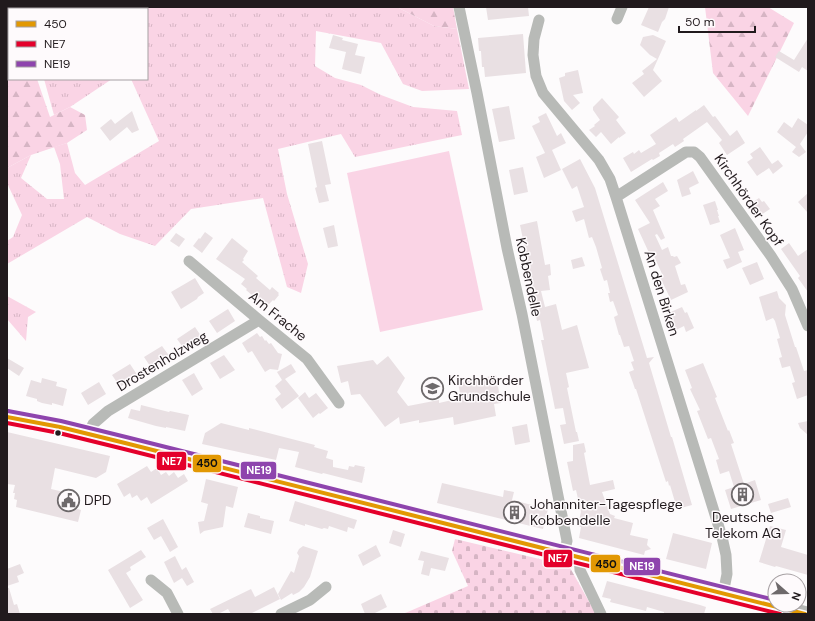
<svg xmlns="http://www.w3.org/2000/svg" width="815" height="621" viewBox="0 0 815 621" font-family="'DM Sans',sans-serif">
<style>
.grass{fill:url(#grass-tufts)}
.forest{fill:url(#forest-firs)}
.cemetery{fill:url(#cemetery-stones)}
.pitch{fill:#fad4e5}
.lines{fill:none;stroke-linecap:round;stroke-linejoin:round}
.stream{stroke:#deafc3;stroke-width:3}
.building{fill:#e9e0e3}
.street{stroke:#b8bab7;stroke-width:11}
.secondary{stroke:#b7b8b6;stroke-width:16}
.bus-1-casing{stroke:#fefafc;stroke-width:7}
.bus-2-casing{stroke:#fefafc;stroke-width:7}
.bus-3-casing{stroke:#fefafc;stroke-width:7}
.bus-1{stroke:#e29803;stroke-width:4}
.bus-2{stroke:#e4002b;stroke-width:4}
.bus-3{stroke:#8e44ad;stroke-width:4}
.bus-dot{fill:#211a1d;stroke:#fefafc;stroke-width:1.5}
.labels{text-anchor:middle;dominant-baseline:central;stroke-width:3;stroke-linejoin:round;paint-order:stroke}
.street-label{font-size:14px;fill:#211a1d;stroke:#fefafc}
.poi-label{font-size:14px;fill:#211a1d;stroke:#fefafc;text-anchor:start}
.line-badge{stroke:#fefafc;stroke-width:1.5}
.badge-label{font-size:11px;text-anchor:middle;font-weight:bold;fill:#fff}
.pale-badge-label{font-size:11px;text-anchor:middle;font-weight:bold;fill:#111}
</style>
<defs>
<pattern id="grass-tufts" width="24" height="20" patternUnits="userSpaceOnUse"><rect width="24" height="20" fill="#fad4e5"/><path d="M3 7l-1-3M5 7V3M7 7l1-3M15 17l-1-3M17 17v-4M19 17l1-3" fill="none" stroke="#d6b5c4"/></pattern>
<pattern id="forest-firs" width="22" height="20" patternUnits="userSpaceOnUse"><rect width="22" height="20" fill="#fad4e5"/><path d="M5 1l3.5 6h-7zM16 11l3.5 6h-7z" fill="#d6b5c4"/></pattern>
<pattern id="cemetery-stones" width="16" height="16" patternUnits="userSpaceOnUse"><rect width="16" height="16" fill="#fad4e5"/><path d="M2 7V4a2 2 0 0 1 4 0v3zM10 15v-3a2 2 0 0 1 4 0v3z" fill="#d6b5c4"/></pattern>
</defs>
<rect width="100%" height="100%" fill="#fdfbfc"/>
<path class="grass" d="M123,7H397L434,26L457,29L469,89L422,91L403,84L381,43L316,31L315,66L335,78L361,85L381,95L413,107L457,111L462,135L355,157L341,134L278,149L287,194L308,264L301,293L287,287L263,198L191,209L155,246L120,234L87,217L7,264V241L13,237L22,215L7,183V168L31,155L21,178L47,199H64L60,164L54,147L67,143L75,173L85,185L159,141L131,79H147V9H119Z
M44,79H112L70,107L54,115Z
M7,296L36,312L28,317L26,341L7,319Z"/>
<path class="forest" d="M7,7H123L119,9H9V79H37L50,117L70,107L85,115L87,130L67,143L31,155L7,168Z
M397,7H453L457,29L434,26Z
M705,7H768L794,23L748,116L713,73Z"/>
<path class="cemetery" d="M455,539L569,566L596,614H403L468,586L452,551Z"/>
<path class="pitch" d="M449,151L483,310L380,332L347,173Z"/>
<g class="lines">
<path class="stream" d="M27,9L29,7"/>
</g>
<path class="building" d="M486,7H528L529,16L488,20Z
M649,7H669L665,19L662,22L658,32L641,25Z
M523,34L526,73L485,77L484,67H482L481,51H479L478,38Z
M333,35L343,38L342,40L358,44L355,55L365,57L361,74L342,69L346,52L329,48Z
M653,35L666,41L653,70L662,81L644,97L632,83L644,74L642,71L657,59L650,55L640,45L643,37Z
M808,38V71L802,67L799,72L775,57L779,51L794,60Z
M578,70L583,93L573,95L580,103L572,110L564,101L559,78L565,76V73Z
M602,98L619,117L616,120L626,133L619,138V137L611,144L601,132L596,137L589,130L595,126L594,125L600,120L593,110V107Z
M704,105L713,117L715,116L730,136L737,130L745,143L727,155L719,143L722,140L707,122L683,139L684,141L675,147L673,144L659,153L660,156L653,160L652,159L631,172L623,158L633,152L634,154L639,150L641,153L656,144L650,135L676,117L679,122L696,110V111Z
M509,106L515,139L499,142L492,109Z
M132,111L139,130L132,133L127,127L110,141L100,128L111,119L115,124Z
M546,113L557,136L561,133L566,143L552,150L561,170L544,178L536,157L545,153L532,126L540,122L538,117Z
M798,118L808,125V132L800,144L806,152L799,157L792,152L796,147L777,132L784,122L792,128Z
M322,141L331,184L325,185L329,201L319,203L315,188L317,187L308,144Z
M760,147L772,164L778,160L783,166L773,174L769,168L757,176L747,162L753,158L750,154Z
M580,159L595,188L647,358L654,357L649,363L671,437H672L692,505L677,509L670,485L669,486L668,481L666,482L636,389H635L633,383L629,372L634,370L631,362L634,361L629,346L624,347L620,335H619L614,317L618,315L613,301L610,302L608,293H610L607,280L604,281L600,269L602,268L596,247L592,237L589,238L584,219L576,222L572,211L584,207L577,186L572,189L562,169Z
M523,167L528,192L514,195L509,170Z
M693,171L699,183L689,188L691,194L682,197L677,180Z
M663,182L668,191L655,199L660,206L653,210L665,238L661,240L657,234L655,235L662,250L668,247L671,256H673L674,257L677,256L681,263L675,266L681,285L685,284L688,292L671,300L660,277L663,276L653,254L650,255L638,229L650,223L635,200Z
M808,193V213L798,202Z
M759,198L762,202L764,201L770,209L756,218L747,206Z
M715,201L718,210H717L719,216H718L720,222L710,225L703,205Z
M537,221L545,265L550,264L551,275L548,276L550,290L541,291L545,307L556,304L562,330L577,325L589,368L566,373L569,387L567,388L576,432H577L579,441L564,444L560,425L566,424L563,408L555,409L543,349L541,340H544L540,320L537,321L535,310L536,309L524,249H525L520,225Z
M334,225L338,246L328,248L323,228Z
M735,228L744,250L738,252L742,262L727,269L723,260L730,258L720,235Z
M205,232L213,238L202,253L193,246L199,238L200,239Z
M176,233L185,239L179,247L170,241Z
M232,238L248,251L243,259L244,260L242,262L258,276L256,278L270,290L272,287L279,293L278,294L279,295L274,301L273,300L267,306L261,301L260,302L246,290L247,289L241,284L245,279L216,259Z
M789,243L798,256L808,249V292L798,278L800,276L781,249Z
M582,257L585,266L573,269L571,260Z
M757,262L764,279L750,285L742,268Z
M195,278L204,293L198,297L197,299L181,309L171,292Z
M777,291L779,298L786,305L785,315L795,347H796L804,371L808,370V395L797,399L792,383L795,382L790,366L782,368L779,358L782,357L777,339L780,338L775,321L773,318L766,321L759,297Z
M682,307L685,313L687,312L694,328L686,332L684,326L674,331L666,314Z
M228,309L235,321L217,333L209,321Z
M195,327L203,339L185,350L177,339Z
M257,333L260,337L262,336L265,341L266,340L269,344L271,343L278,353L282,354L278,370L270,369L265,372L252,351L248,353L242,343Z
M162,346L170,357L152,369L144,357Z
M224,355L235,370L220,379L210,363Z
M388,356L405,378L397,392L408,406L439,400V403L461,398L458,383L496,375L501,403L494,404L496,416L454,425L453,417L419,423V420L400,424L399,417L385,427L360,394L351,395L348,381L341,383L337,366L373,360L377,365Z
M7,358L24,368L19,376L7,368Z
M703,363L717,397L715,398L728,431L729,430L734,443L731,444L744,484L755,480L761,500L731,509L725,490L734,487L729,471L720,474L716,460L719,459L711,438L708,439L697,411L700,410L690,389L692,388L685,370Z
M130,364L138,376L120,387L112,375Z
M291,364L296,372L285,379L299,396L282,409L275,399L281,394L275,386L282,380L277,372Z
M194,373L203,389L192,396L182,380Z
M42,378L57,382L56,386L67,389L63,406L52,403V405L42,403L37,401V399L26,396L31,380L41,383Z
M99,382L106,394L88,405L81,393Z
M305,392L309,398L316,393L328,408L320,414L319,413L313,418L298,398Z
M141,405L169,412L170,411L189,415L185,431L166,427V428L156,426L128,418L131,409L140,411Z
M808,421V435L800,428L798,423Z
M221,423L249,430V428L315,445L314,447L328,451L326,458L333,460V467L348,470L349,466L354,467L355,465L365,467L364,469H365L362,483L323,473L322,474L295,467L299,452L279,448L276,460L202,444L205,433Z
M527,424L530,442L515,445L512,427Z
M7,432L110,456L106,472L96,478L55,468L51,489L77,495L74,508L81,510L78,522L16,507L17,500L14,499L15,493H13L15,485L7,484Z
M584,443L586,452L584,453L590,485L613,480L615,489L602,492L610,514L615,516L614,518L633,523L630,535L648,539L647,545L651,549L645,551L644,555L579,538L581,527L578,526L581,512L576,490L573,491L567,462L573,461V445Z
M147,466L151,472L157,468L161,475L166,472L169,476L174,472L178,478L184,474L188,481L151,504L147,497L141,501L137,495L132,498L130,493L124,497L117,484Z
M206,479L238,487L233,508L226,506L223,527L204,531L200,534L198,522L204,521L208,504L201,502Z
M442,483L503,497L504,490L514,492L512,500L548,509L543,529L437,503Z
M788,498L791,507L771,513L768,504Z
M295,501L357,520L354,529L348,527L347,532L329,526L328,529L324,528L322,529L305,524V526L289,521Z
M248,513L260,516V518L274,521L271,534L244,527Z
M163,519L178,547L170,552L161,536L154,540L147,528Z
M770,526L786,530L781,547L808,555V575L776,566L775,567L759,562Z
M393,530L405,534L401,547L389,543Z
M673,533L712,543L706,569L666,559Z
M376,545L381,556L363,566L358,555Z
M303,546L318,551L310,577L304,587L299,592L293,595L292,593L281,600L278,594L291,571L294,573L299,556L297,553L299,549Z
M141,550L146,557L130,567L131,570L126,573L143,600L130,608L108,570Z
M421,551L449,558L445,571L431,568L429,576L421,574L424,561L418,560Z
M175,556L182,570L186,567L194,582L187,586L182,578L174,583L164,562Z
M20,564L24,573L17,576L19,582L7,586V569Z
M607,581L700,605L706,607L704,614H664V612L647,607L646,611L610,602L611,599L602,597Z
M274,587L280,599L250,614H231L228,609L218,614H213L210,609L251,589L255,597Z
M7,588H9L14,605L17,604L20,614H7Z
M381,594L387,607L373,614H365L361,604Z"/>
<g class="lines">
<path class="street" d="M459,7L477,93L507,248L522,314L567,541L564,553
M617,19L622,7
M539,20L534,39L533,55L536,76L543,93L599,160L610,179L616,197L722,537L726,555L727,574L723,594
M616,197L686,152H694L700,157L771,256L792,289L808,326
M189,261L259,320L307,359L339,403
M88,434L93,424L108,411L259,320
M579,557L580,570L601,614
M151,580L167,593L178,614
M281,614L310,600L326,587"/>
<path class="secondary" d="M7,417L60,427L125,443L805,614"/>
<defs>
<path id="bus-1" d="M7,417L60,427L125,443L805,614"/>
<path id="bus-2" d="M7,423L59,433L124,449L780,614"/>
<path id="bus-3" d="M8,411L61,421L126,437L775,600"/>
</defs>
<use href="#bus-1" class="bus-1-casing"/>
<use href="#bus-2" class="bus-2-casing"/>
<use href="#bus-3" class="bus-3-casing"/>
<use href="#bus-1" class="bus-1"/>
<use href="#bus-2" class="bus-2"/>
<use href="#bus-3" class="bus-3"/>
</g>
<defs>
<symbol id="school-ring" viewBox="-11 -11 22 22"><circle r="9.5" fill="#fefafc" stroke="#6e696b" stroke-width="1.5"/><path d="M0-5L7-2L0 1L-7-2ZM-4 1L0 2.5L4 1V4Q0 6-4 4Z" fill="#6e696b"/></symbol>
<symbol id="building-ring" viewBox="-11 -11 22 22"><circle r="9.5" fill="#fefafc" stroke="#6e696b" stroke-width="1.5"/><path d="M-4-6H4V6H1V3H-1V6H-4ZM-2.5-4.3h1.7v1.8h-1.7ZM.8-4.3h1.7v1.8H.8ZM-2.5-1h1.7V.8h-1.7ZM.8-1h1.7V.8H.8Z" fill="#6e696b"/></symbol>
<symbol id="civic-ring" viewBox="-11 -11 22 22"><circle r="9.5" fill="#fefafc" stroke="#6e696b" stroke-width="1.5"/><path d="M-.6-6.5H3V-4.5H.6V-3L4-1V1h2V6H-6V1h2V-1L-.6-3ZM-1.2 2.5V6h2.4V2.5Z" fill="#6e696b"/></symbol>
</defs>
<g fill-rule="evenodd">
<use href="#school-ring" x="420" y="376" width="25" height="25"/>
<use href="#building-ring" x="730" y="482" width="25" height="25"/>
<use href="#civic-ring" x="56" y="488" width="25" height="25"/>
<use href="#building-ring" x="502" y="500" width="25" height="25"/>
</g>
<circle class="bus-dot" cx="58" cy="433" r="3.5"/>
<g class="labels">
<g class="street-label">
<text transform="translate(749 200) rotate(55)">Kirchhörder Kopf</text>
<text transform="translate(529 277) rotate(78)">Kobbendelle</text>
<text transform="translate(662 293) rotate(73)">An den Birken</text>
<text transform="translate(278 316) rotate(39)">Am Frache</text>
<text transform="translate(162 361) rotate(-31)">Drostenholzweg</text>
</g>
<g class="poi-label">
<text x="448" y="380">Kirchhörder<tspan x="448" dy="16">Grundschule</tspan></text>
<text x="84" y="500">DPD</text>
<text x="530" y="504">Johanniter-Tagespflege<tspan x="530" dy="16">Kobbendelle</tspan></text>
<text x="743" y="517" text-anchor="middle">Deutsche<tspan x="743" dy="16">Telekom AG</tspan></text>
</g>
</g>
<g class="line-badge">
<rect x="156" y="451" width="31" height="20" rx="4" fill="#e4002b"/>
<rect x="192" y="454" width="30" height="19" rx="4" fill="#e29803"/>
<rect x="240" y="461" width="37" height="19" rx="4" fill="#8e44ad"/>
<rect x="543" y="549" width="30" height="19" rx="4" fill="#e4002b"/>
<rect x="590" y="554" width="31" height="19" rx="4" fill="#e29803"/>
<rect x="623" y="557" width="38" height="19" rx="4" fill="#8e44ad"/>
</g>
<g class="badge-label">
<text x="172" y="465">NE7</text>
<text x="259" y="474">NE19</text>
<text x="558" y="562">NE7</text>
<text x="642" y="570">NE19</text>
</g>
<g class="pale-badge-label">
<text x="207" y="467">450</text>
<text x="606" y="568">450</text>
</g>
<rect width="815" height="621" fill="none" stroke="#211a1d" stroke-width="16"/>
<rect x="8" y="8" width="140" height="72" fill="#fefafc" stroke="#a6a0a3"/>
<rect x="16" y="21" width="20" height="6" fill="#e29803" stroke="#a6a0a3"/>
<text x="44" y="28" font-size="12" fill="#211a1d">450</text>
<rect x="16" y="41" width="20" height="6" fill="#e4002b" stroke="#a6a0a3"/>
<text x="44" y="48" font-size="12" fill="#211a1d">NE7</text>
<rect x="16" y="61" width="20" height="6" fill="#8e44ad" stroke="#a6a0a3"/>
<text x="44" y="68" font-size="12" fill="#211a1d">NE19</text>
<g transform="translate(787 593) rotate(110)"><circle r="19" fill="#fefafc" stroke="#a6a0a3"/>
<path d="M0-3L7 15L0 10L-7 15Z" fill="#6e696b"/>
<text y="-6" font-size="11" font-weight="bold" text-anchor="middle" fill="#211a1d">N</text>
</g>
<path d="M679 26v6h76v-6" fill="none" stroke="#211a1d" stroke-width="2"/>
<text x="685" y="26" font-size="12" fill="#211a1d" stroke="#fefafc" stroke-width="3" paint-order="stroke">50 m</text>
</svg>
